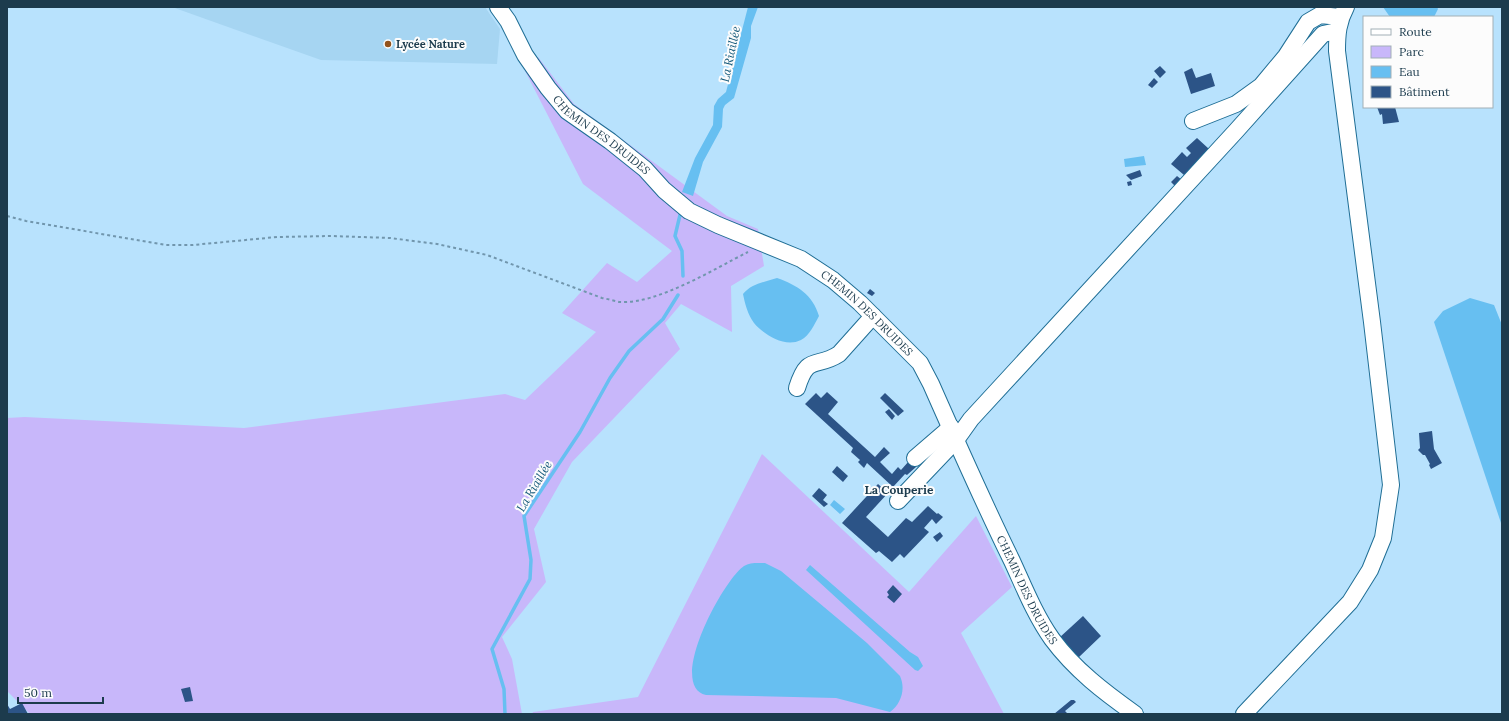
<svg xmlns="http://www.w3.org/2000/svg" width="1509" height="721" viewBox="0 0 1509 721" font-family="Lora,serif">
<style>
.built{fill:#a6d5f2}
.green{fill:#c8b7fa}
.water{fill:#67bff1}
.lines{fill:none;stroke-linecap:round;stroke-linejoin:round}
.stream{stroke:#67bff1;stroke-width:3.5}
.building{fill:#2c5487}
.minor-casing{stroke:#1f6e95;stroke-width:18}
.path{stroke:#7196ad;stroke-width:2;stroke-dasharray:3 3;stroke-linecap:butt}
.minor{stroke:#fff;stroke-width:16}
.poi-dot{fill:#92521c;stroke:#fcfcfc;stroke-width:1.5}
.labels{text-anchor:middle;dominant-baseline:central;stroke-width:4;stroke-linejoin:round;paint-order:stroke}
.poi-label{font-size:11px;font-weight:bold;fill:#1c3b4d;stroke:#fcfcfc;text-anchor:start}
.street-label{font-size:11px;fill:#1c3b4d;stroke:#fcfcfc}
.water-label{font-size:12px;font-style:italic;fill:#14597a;stroke:#fcfcfc}
.neighbourhood-label{font-size:12px;font-weight:bold;fill:#1c3b4d;stroke:#fcfcfc}
</style>
<rect width="100%" height="100%" fill="#b8e2fd"/>
<path class="built" d="M172,7H485L500,29L497,64L321,60Z"/>
<path class="green" d="M538,57L574,104L727,216L758,229L764,266L731,286L732,332L681,304L665,323L680,349L572,462L534,529L546,582L502,637L512,659L522,714H30L7,691V418L25,417L244,428L505,394L525,400L596,332L562,313L607,263L637,282L672,251L583,184L522,65Z
M762,454L909,592L976,516L1012,587L961,633L1004,714H532L533,712L638,697Z"/>
<path class="water" d="M748,7H758L751,26V38L734,98L725,105L723,109L722,127L703,162L693,196L682,192L695,158L713,125L714,106L718,99L726,92Z
M1383,7H1437L1438,9L1434,17H1390Z
M1144,156L1146,165L1125,167L1124,159Z
M777,278C797,285 813,295 819,316C814,325 810,335 801,340C785,348 764,335 754,323C748,315 745,304 743,294C751,284 764,282 777,278Z
M1470,298L1494,305L1502,325V526L1434,322L1443,311Z
M834,500L845,509L840,514L830,505Z
M765,563L781,571L867,643L900,676C906,689 901,704 890,712L836,698L706,695C666,686 723,580 744,566C750,562 759,563 765,563Z
M810,565L910,652L918,657L923,666L918,671L915,670L806,570Z"/>
<g class="lines">
<path class="stream" d="M680,215L675,236L682,251L683,276
M505,714L504,689L492,649L530,579L531,560L524,516L580,432L610,378L629,351L663,319L678,295"/>
</g>
<path class="building" d="M1160,66L1166,72L1160,78L1154,71Z
M1192,68L1196,78L1211,73L1215,86L1191,94L1184,72Z
M1154,78L1158,82L1152,88L1148,85Z
M1377,107H1395L1399,122L1383,124L1382,114L1380,115Z
M1197,138L1209,149L1184,175L1171,164L1182,152L1187,157L1191,153L1186,148Z
M1140,170L1142,176L1131,180L1126,175Z
M1177,176L1182,180L1176,187L1171,182Z
M1131,181L1132,185L1128,186L1127,182Z
M870,289L875,293L872,296L867,293Z
M827,392L838,402L828,414L875,457L884,447L890,453L880,462L892,474L898,467L901,470L909,461L916,467L907,475L905,474L893,487L867,463L864,468L858,462L860,460L851,452L853,448L805,404L816,393L821,398Z
M885,393L904,411L898,416L880,398Z
M889,409L895,416L892,420L885,412Z
M1432,431L1434,449L1442,463L1431,469L1429,465L1430,464L1425,455H1423L1418,450L1420,448L1419,433Z
M837,466L848,476L843,482L832,472Z
M878,484L888,493L866,517L888,537L906,518L912,522L928,506L937,514L938,513L943,517L936,524L932,519L924,528L929,532L904,558L900,554L892,562L879,551L876,553L842,523Z
M819,488L827,495L823,500L828,504L824,507L812,496Z
M940,532L943,536L937,542L933,537Z
M893,585L902,594L894,603L887,597L889,595L887,592Z
M1083,616L1101,636L1078,658L1059,638Z
M190,687L193,701L185,702L181,689Z
M1071,700H1074L1076,702L1065,711L1068,714H1054Z
M22,703L28,714H7V704L10,709Z"/>
<g class="lines">
<defs>
<g id="minor">
<path id="s1" d="M498,7L508,21L525,55L548,88L567,111L610,141L645,169L664,190L689,211L718,225L801,259L833,280L860,303L920,363L931,384C957,443 983,502 1012,561C1024,587 1035,615 1052,639C1075,670 1104,692 1135,714"/>
<path d="M1193,121L1236,104L1261,86L1286,56L1308,22L1320,15L1340,17"/>
<path d="M797,388C808,353 816,369 839,354L873,316"/>
<path d="M915,458L951,427"/>
<path d="M898,501L956,440L971,419L1236,131L1323,34L1337,31"/>
<path d="M1244,714L1350,602L1370,570L1383,538L1391,485L1372,322L1337,51C1337,34 1338,22 1346,7"/>
</g>
</defs>
<use href="#minor" class="minor-casing"/>
<path class="path" d="M7,216L26,221L166,245H193L277,237L331,236L390,238L437,244L487,255L602,298C608,299 614,301 620,302C658,304 714,269 748,252"/>
<use href="#minor" class="minor"/>
</g>
<circle class="poi-dot" cx="388" cy="44" r="4"/>
<g class="labels">
<g class="poi-label">
<text x="396" y="44">Lycée Nature</text>
</g>
<g class="street-label">
<text stroke="none"><textPath href="#s1" startOffset="167">CHEMIN DES DRUIDES</textPath></text>
<text stroke="none"><textPath href="#s1" startOffset="491">CHEMIN DES DRUIDES</textPath></text>
<text stroke="none"><textPath href="#s1" startOffset="815">CHEMIN DES DRUIDES</textPath></text>
</g>
<g class="water-label">
<text transform="translate(730 54) rotate(-78)">La Riaillée</text>
<text transform="translate(534 486) rotate(-59)">La Riaillée</text>
</g>
<g class="neighbourhood-label">
<text x="899" y="489">La Couperie</text>
</g>
</g>
<rect width="1509" height="721" fill="none" stroke="#1c3b4d" stroke-width="16"/>
<rect x="1363" y="16" width="130" height="92" fill="#fcfcfc" stroke="#a2afb6"/>
<rect x="1371" y="29" width="20" height="6" fill="#ffffff" stroke="#a2afb6"/>
<text x="1399" y="36" font-size="12" fill="#1c3b4d">Route</text>
<rect x="1371" y="46" width="20" height="12" fill="#c8b7fa" stroke="#a2afb6"/>
<text x="1399" y="56" font-size="12" fill="#1c3b4d">Parc</text>
<rect x="1371" y="66" width="20" height="12" fill="#67bff1" stroke="#a2afb6"/>
<text x="1399" y="76" font-size="12" fill="#1c3b4d">Eau</text>
<rect x="1371" y="86" width="20" height="12" fill="#2c5487" stroke="#a2afb6"/>
<text x="1399" y="96" font-size="12" fill="#1c3b4d">Bâtiment</text>
<path d="M18 697v6h85v-6" fill="none" stroke="#1c3b4d" stroke-width="2"/>
<text x="24" y="697" font-size="12" fill="#1c3b4d" stroke="#fcfcfc" stroke-width="3" paint-order="stroke">50 m</text>
</svg>
